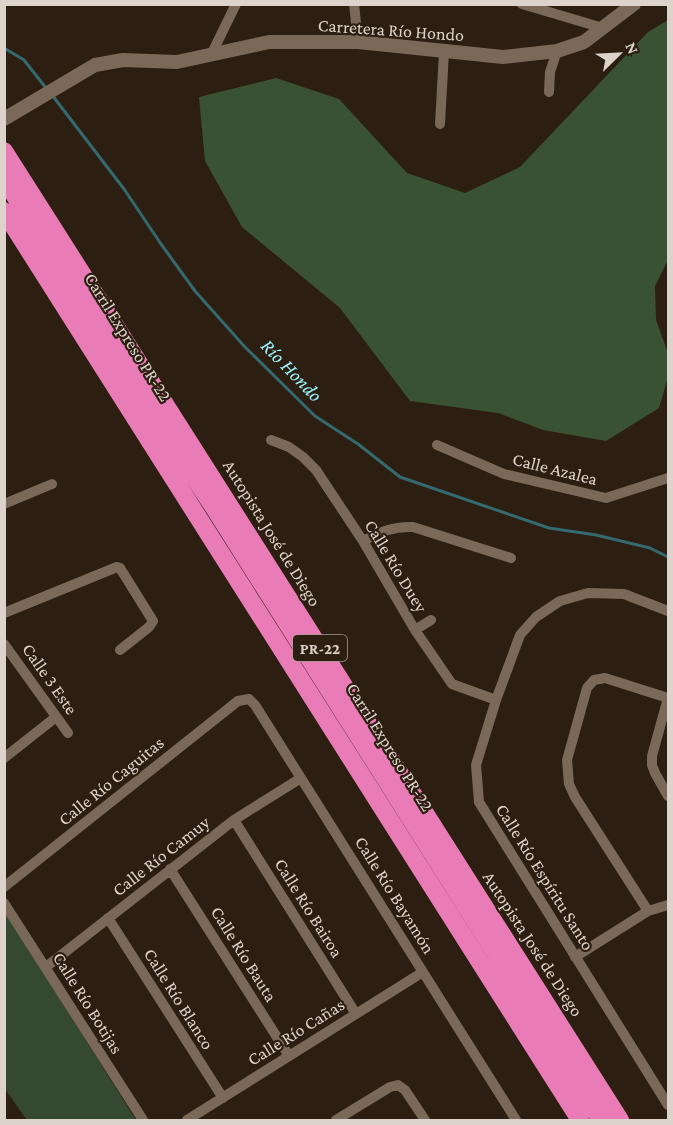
<svg xmlns="http://www.w3.org/2000/svg" width="673" height="1125" viewBox="0 0 673 1125" font-family="'Crimson Pro',serif">
<style>
.green{fill:#34492f}
.forest{fill:#3a5234}
.lines{fill:none;stroke-linecap:round;stroke-linejoin:round}
.stream{stroke:#34696f;stroke-width:3}
.minor{stroke:#7a6859;stroke-width:10}
.tertiary{stroke:#7a6859;stroke-width:14}
.motorway{stroke:#e97cb7;stroke-width:18}
.labels{text-anchor:middle;dominant-baseline:central;stroke-width:4.5;stroke-linejoin:round;paint-order:stroke}
.shield{fill:#2c1e10;stroke:#a89d93;stroke-width:1.5}
.shield-label{font-size:16px;font-weight:bold;fill:#ddd3cb}
.street-label{font-size:18px;fill:#ddd3cb;stroke:#2c1e10}
.water-label{font-size:20px;font-style:italic;fill:#99f2fd;stroke:#2c1e10}
</style>
<rect width="100%" height="100%" fill="#2c1e10"/>
<path class="green" d="M5,912L136,1120H27L5,1089Z"/>
<path class="forest" d="M668,20V260L655,286L656,320L668,353V377L659,408L606,441L543,430L498,413L410,401L340,308L242,227L205,161L199,97L276,78L339,99L407,173L465,193L520,167L648,32Z"/>
<g class="lines">
<path class="stream" d="M4,48L24,60L46,88
M52,95L124,189L161,244L195,291L244,346L315,416L358,444L400,477L549,528L596,535L650,548L668,557"/>
<path class="minor" d="M354,4L358,42
M522,4L603,28
M211,55L236,4
M549,92L550,72L557,51
M440,124L444,52
M271,440L289,447L303,457L316,470L363,541L415,630L452,684L496,700
M437,445L504,474L606,498L668,478
M4,504L52,484
M363,541C380,532 394,526 413,527L511,558
M668,611L624,594L588,593L560,601L536,617L520,635L496,700L476,765L479,802L668,1105
M4,613L117,567L120,568L153,621L149,627L120,650
M415,630L431,620
M4,644L68,733
M668,698L652,756V765L655,773L668,796
M4,758L56,717
M234,820L356,1014
M170,869L289,1056
M4,887L238,701L249,699L255,705L516,1120
M4,903L143,1120
M648,911L575,797L569,784L567,760L587,688L594,680L605,678L668,698
M108,918L223,1098
M575,957L648,911L668,905
M46,967L234,820L301,778
M187,1120L423,972
M336,1120L390,1087L398,1085L405,1090L425,1120"/>
<path class="tertiary" d="M4,119L95,65L123,60L177,62L269,42H358L503,57L557,51L584,42L634,4"/>
<path class="motorway" d="M4,151L620,1120
M4,178L112,353L213,506L601,1120
M4,211L580,1120"/>
</g>
<g class="labels">
<rect class="shield" x="293" y="635" width="54" height="26" rx="4.5"/>
<g class="shield-label">
<text x="320" y="648">PR-22</text>
</g>
<g class="street-label">
<text transform="translate(391 30) rotate(4)">Carretera Río Hondo</text>
<text transform="translate(128 337) rotate(58)">Carril Expreso PR-22</text>
<text transform="translate(555 469) rotate(14)">Calle Azalea</text>
<text transform="translate(272 533) rotate(58)">Autopista José de Diego</text>
<text transform="translate(396 566) rotate(59)">Calle Río Duey</text>
<text transform="translate(50 679) rotate(55)">Calle 3 Este</text>
<text transform="translate(390 747) rotate(58)">Carril Expreso PR-22</text>
<text transform="translate(111 781) rotate(-39)">Calle Río Caguitas</text>
<text transform="translate(161 856) rotate(-38)">Calle Río Camuy</text>
<text transform="translate(545 877) rotate(58)">Calle Río Espíritu Santo</text>
<text transform="translate(395 895) rotate(58)">Calle Río Bayamón</text>
<text transform="translate(309 908) rotate(58)">Calle Río Bairoa</text>
<text transform="translate(533 944) rotate(57)">Autopista José de Diego</text>
<text transform="translate(244 954) rotate(58)">Calle Río Bauta</text>
<text transform="translate(179 999) rotate(58)">Calle Río Blanco</text>
<text transform="translate(88 1003) rotate(58)">Calle Río Botijas</text>
<text transform="translate(296 1032) rotate(-32)">Calle Río Cañas</text>
</g>
<g class="water-label">
<text transform="translate(292 370) rotate(46)">Río Hondo</text>
</g>
</g>
<rect width="673" height="1125" fill="none" stroke="#ddd3cb" stroke-width="12"/>
<g transform="translate(619 54) rotate(66)" stroke="#2c1e10" stroke-width="4.5" paint-order="stroke">
<path d="M0-4.5L10 22L0 15L-10 22Z" fill="#ddd3cb"/>
<text y="-9" font-size="16" font-weight="bold" text-anchor="middle" fill="#ddd3cb">N</text>
</g>
</svg>
